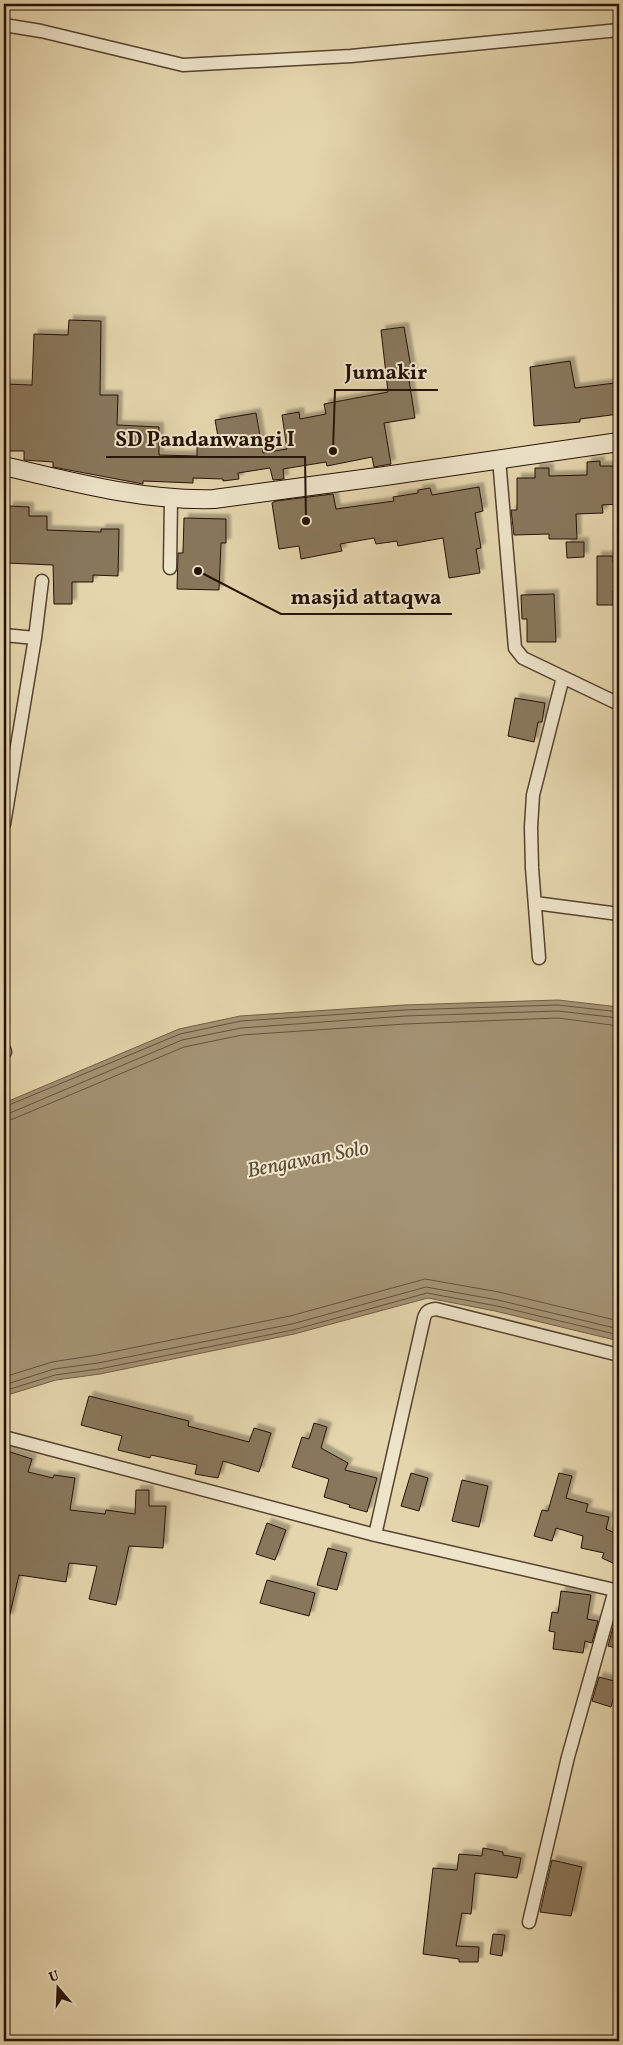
<svg xmlns="http://www.w3.org/2000/svg" width="623" height="2045" viewBox="0 0 623 2045" font-family="Vollkorn,serif">
<style>
.water{fill:#a49274;stroke:#715e48}
.lines{fill:none;stroke-linecap:round;stroke-linejoin:round}
.shore{stroke:#64523c;stroke-width:1}
.building{fill:#89775c;stroke:#251105;filter:url(#shadow)}
.street-casing{stroke:#55422f;stroke-width:15}
.secondary-casing{stroke:#251105;stroke-width:20}
.street{stroke:#eee4ca;stroke-width:12}
.secondary{stroke:#eee4ca;stroke-width:18}
.labels{text-anchor:middle;dominant-baseline:central;stroke-width:4;stroke-linejoin:round;paint-order:stroke}
.water-label{font-size:21px;font-style:italic;fill:#5e4b37;stroke:#eee4ca}
.leader{fill:none;stroke:#251105;stroke-width:2}
.callout-dot{fill:#251105;stroke:#eee4ca;stroke-width:2}
.callout-label{font-size:21px;text-anchor:middle;font-weight:bold;fill:#251105;stroke:#eee4ca;stroke-width:4;stroke-linejoin:round;paint-order:stroke}
</style>
<defs>
<filter id="shadow"><feDropShadow dx="4.5" dy="-4.5" stdDeviation="1" flood-color="#0004"/></filter>
</defs>
<rect width="100%" height="100%" fill="#e5d5ad"/>
<filter id="stains"><feTurbulence type="fractalNoise" baseFrequency=".004" numOctaves="4"/><feColorMatrix values="0 0 0 0 .2 0 0 0 0 .09 0 0 0 0 .02 0 0 0 .5 -.17"/></filter>
<radialGradient id="worn" r=".72"><stop offset=".6" stop-color="#630" stop-opacity="0"/><stop offset="1" stop-color="#630" stop-opacity=".3"/></radialGradient>
<path class="water" d="M558,1000L619,1007V1341L495,1311L428,1298L294,1334L100,1374L56,1380L4,1396V1103L179,1029L240,1016L404,1005Z"/>
<g class="lines">
<path class="shore" d="M4,1107L180,1034L241,1021L404,1010L558,1005L619,1012
M4,1113H10L182,1040L241,1028L405,1016L558,1011L619,1018
M4,1121L13,1119L184,1047L242,1035L405,1024L558,1018L619,1026
M4,1377L52,1362L97,1355L290,1316L425,1279L499,1292L619,1321
M4,1385L54,1369L98,1363L292,1324L426,1287L498,1300L619,1329
M4,1391L55,1375L99,1369L293,1330L427,1293L497,1306L619,1335"/>
</g>
<path class="building" d="M69,320L101,321L100,395H118L117,425L159,427V455L197,456V444L217,445L216,442H219L215,420L256,413L263,453L287,449L282,415L299,412L300,419L326,414L324,404L388,392L381,330L404,327L412,373L408,374L415,418L384,423L391,464L374,467L372,457L327,466L326,462L283,469L284,479L273,480L270,468L238,473L239,479L223,481V479L193,478V483L143,481V484L53,467V462L24,460V451H4V384L32,385L34,334L68,335Z
M570,361L575,388L615,383L619,414L580,419V422L534,426L530,367Z
M600,461V466H619V504L602,505L603,513L576,514L577,539H549V534L514,535L511,510H517V478H535V468H549V476L587,475V462Z
M479,487L483,511L475,513L481,548L476,549L480,573L449,578L443,538L398,546L397,541L376,544L374,538L340,544L342,551L301,559L299,546L279,549L272,503L276,501L333,494L336,509L394,501L393,497L418,493V490L430,488L432,495Z
M9,506L29,507V516H47V530L101,532V529H119L118,576L93,575V582H72V604H54L53,565L6,563Z
M184,518L226,519V543H221L219,590L177,589L178,553H183Z
M566,542H584V557L567,558Z
M597,556H613V562L619,561V584L615,585V591H613V605H597Z
M554,594L556,642H527V619H522L521,595Z
M515,698L545,703L542,722H538L534,742L508,736Z
M89,1396L189,1421L188,1426L249,1442L254,1428L271,1433L259,1472L223,1461L218,1478L195,1474L197,1465L151,1455L150,1458L118,1450L122,1436L81,1425Z
M314,1423L327,1427L321,1448L348,1463L345,1470L377,1478L367,1512L349,1507L350,1505L324,1497L329,1479L292,1467L302,1437L309,1439Z
M4,1450L32,1459L28,1472L53,1478L54,1475L75,1478L70,1510L105,1514L106,1510L135,1514L136,1490H149V1506H166L163,1548L129,1546L116,1605L89,1599L97,1566L69,1563L66,1582L19,1575L9,1618L4,1617Z
M411,1473L428,1478L419,1511L401,1506Z
M559,1473L572,1476L566,1498L588,1504L586,1512L609,1517L606,1529L619,1535V1566L602,1558L604,1553L581,1548L583,1536L556,1528L552,1541L534,1536L542,1510L548,1511Z
M462,1480L488,1486L479,1527L452,1521Z
M267,1523L286,1530L275,1560L256,1554Z
M328,1548L347,1553L337,1590L317,1585Z
M267,1580L315,1593L309,1616L260,1603Z
M561,1591L591,1595L587,1619L598,1621L592,1643L585,1641L583,1653L553,1649L555,1632L549,1631L552,1612L558,1613Z
M614,1624L619,1625V1646L616,1645V1648L608,1646Z
M599,1677L618,1682L611,1707L592,1701Z
M483,1848L503,1852V1855L521,1858L517,1878L475,1873L471,1914L462,1913L456,1946L479,1947L478,1962H459V1959L423,1954L433,1868L457,1870L459,1854L482,1856Z
M552,1860L582,1867L571,1916L540,1912Z
M493,1934L505,1935L502,1956L490,1954Z"/>
<g class="lines">
<defs>
<path id="street" d="M4,25L41,31L183,65L351,56L619,30
M499,459L515,648L523,658L619,704
M170,568L171,498
M4,635L35,638L4,824
M35,638L42,581
M535,903L619,914
M539,958L532,868L531,827L533,795L563,677
M4,1049L5,1052
M4,1437L375,1535L619,1591
M375,1535L424,1318C426,1311 429,1310 436,1309L619,1355
M529,1922L568,1757L615,1590"/>
<path id="secondary" d="M4,466C72,482 143,501 214,499L385,476L619,442"/>
</defs>
<use href="#street" class="street-casing"/>
<use href="#secondary" class="secondary-casing"/>
<use href="#street" class="street"/>
<use href="#secondary" class="secondary"/>
</g>
<g class="labels">
<g class="water-label">
<text transform="translate(308 1160) rotate(-11)">Bengawan Solo</text>
</g>
</g>
<path class="leader" d="M333 451L335 390H438M306 521L305 457H106M198 571L281 614H452"/>
<g class="callout-dot">
<circle cx="333" cy="451" r="5"/>
<circle cx="306" cy="521" r="5"/>
<circle cx="198" cy="571" r="5"/>
</g>
<g class="callout-label">
<text x="386" y="379">Jumakir</text>
<text x="205" y="446">SD Pandanwangi I</text>
<text x="366" y="604">masjid attaqwa</text>
</g>
<rect width="623" height="2045" fill="none" stroke="#e5d5ad" stroke-width="20"/>
<rect x="5" y="5" width="613" height="2035" fill="none" stroke="#251105" stroke-width="2.5"/>
<rect x="10" y="10" width="603" height="2025" fill="none" stroke="#251105"/>
<g transform="translate(58 1988) rotate(341)" stroke="#eee4ca" stroke-width="4" paint-order="stroke">
<path d="M0-4L9 19L0 12L-9 19Z" fill="#251105"/>
<text y="-8" font-size="14" font-weight="bold" text-anchor="middle" fill="#251105">U</text>
</g>
<rect width="100%" height="100%" filter="url(#stains)"/>
<rect width="100%" height="100%" fill="url(#worn)"/>
</svg>
